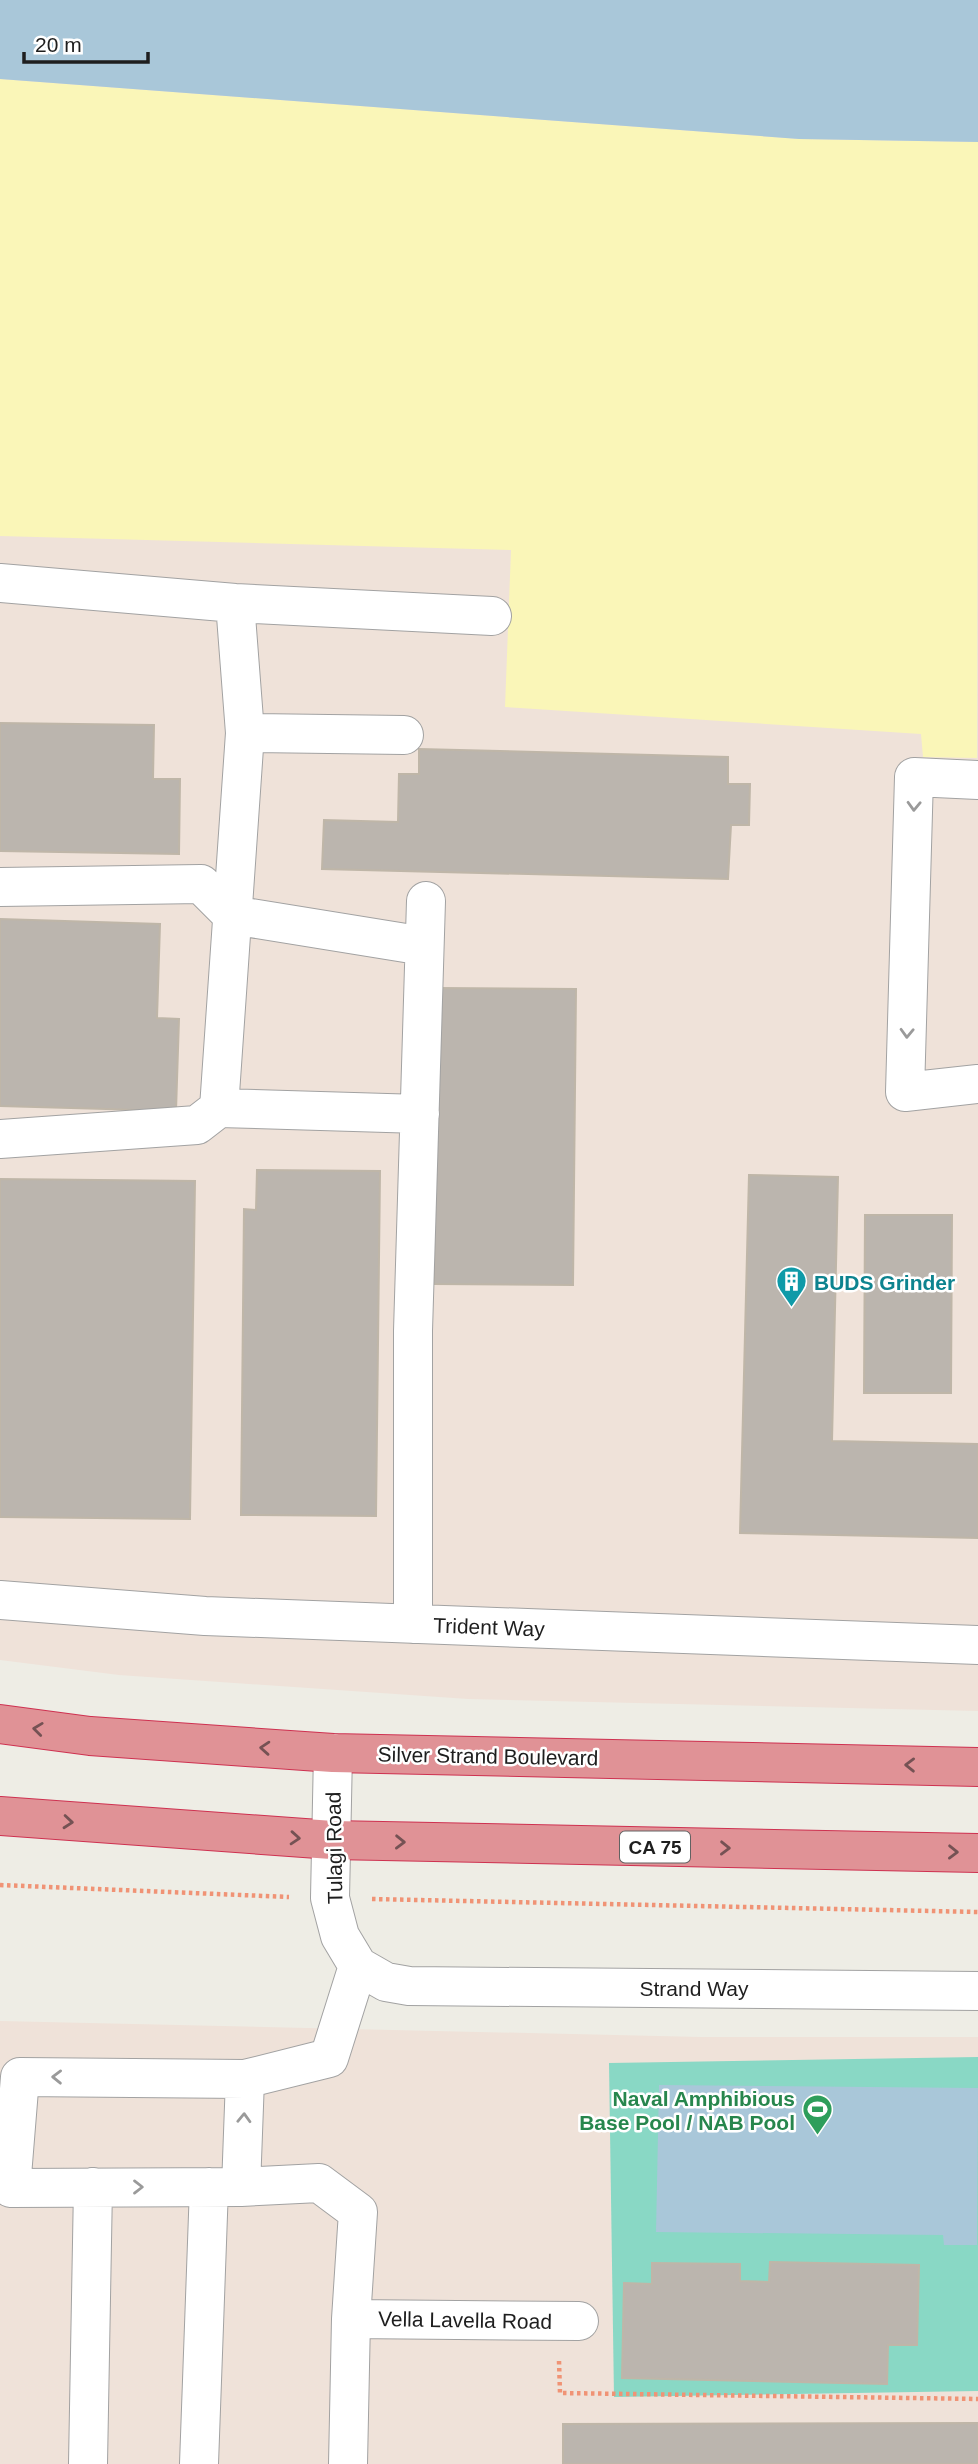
<svg xmlns="http://www.w3.org/2000/svg" width="978" height="2464" viewBox="0 0 978 2464" font-family="Arial,sans-serif">
<style>
.military{fill:#efe2d9}
.sand{fill:#faf6b8}
.pitch{fill:#89d8c5}
.water{fill:#a9c7d9}
.building{fill:#bbb5ae;stroke:#bfb6a8;stroke-width:2}
.lines{fill:none;stroke-linecap:round;stroke-linejoin:round}
.minor-casing{stroke:#a2a2a2;stroke-width:40}
.highway-casing{stroke:#ce3150;stroke-width:40}
.path{stroke:#f09375;stroke-width:4.5;stroke-dasharray:3.5 3.5;stroke-linecap:butt}
.minor{stroke:#fff;stroke-width:38}
.highway{stroke:#e09296;stroke-width:38}
.oneway{stroke:#9a9a9a}
.oneway2{stroke:#755254}
.labels{text-anchor:middle;dominant-baseline:central;stroke-width:5;stroke-linejoin:round;paint-order:stroke}
.shield{fill:#fff;stroke:#626262;stroke-width:2}
.shield-label{font-size:19px;font-weight:bold;fill:#1e1e1e}
.culture-label{font-size:21px;font-weight:bold;fill:#0d838f;stroke:#fff;text-anchor:start}
.street-label{font-size:21px;fill:#1e1e1e;stroke:#fff}
.leisure-label{font-size:21px;font-weight:bold;fill:#27864d;stroke:#fff;text-anchor:end}
</style>
<rect width="100%" height="100%" fill="#eeede5"/>
<path class="military" d="M0,0H978V1711L468,1699L119,1675L0,1660Z
M0,2021L701,2037H978V2464H0Z"/>
<path class="sand" d="M0,79L799,139L978,142L977,758L923,757L921,734L505,707L511,550L0,536Z"/>
<path class="pitch" d="M978,2057V2391L614,2397L609,2063Z"/>
<path class="water" d="M0,0H978V142L799,139L0,79Z
M659,2085L978,2088L977,2245H944L943,2235L656,2232Z"/>
<path class="building" d="M0,723L154,725L153,779H180L179,854L0,851Z
M419,749L728,757V784H750L749,825H731L728,879L322,869L324,820L398,822L399,774H419Z
M0,919L160,924L157,1018L179,1019L176,1111L0,1106Z
M438,988L576,989L573,1285L434,1284Z
M257,1170L380,1171L376,1516L241,1515L244,1209L256,1210Z
M749,1175L838,1177L832,1441L978,1444V1538L740,1533Z
M0,1179L195,1181L190,1519L0,1517Z
M865,1215H952L951,1393H864Z
M770,2262L919,2265L917,2345H888L887,2384L622,2378L624,2283L652,2284V2263L740,2264V2281L769,2282Z
M978,2423V2464H563V2424Z"/>
<g class="lines">
<defs>
<path id="minor" d="M0,583L235,603L492,616
M235,603L245,733
M404,735L245,733L219,1108L420,1114
M978,780L914,777L905,1092L978,1084
M0,887L201,884L232,915L424,946
M0,1139L197,1125L219,1108
M0,1600L205,1616L978,1645
M413,1624V1331L426,901
M333,1753L330,1898L340,1936L358,1966L386,1982L409,1986L978,1991
M245,2079L329,2058L358,1966
M241,2187L245,2079L20,2077L11,2188L241,2187L319,2183L358,2212L351,2319L348,2464
M351,2319L579,2321
M88,2464L93,2187
M199,2464L209,2187"/>
<path id="highway" d="M0,1724L90,1736L333,1753L978,1767
M0,1816L332,1840L978,1853"/>
</defs>
<use href="#minor" class="minor-casing"/>
<use href="#highway" class="highway-casing"/>
<path class="path" d="M0,1885L289,1897
M372,1899L978,1912
M559,2361L560,2393L978,2399"/>
<use href="#minor" class="minor"/>
<use href="#highway" class="highway"/>
</g>
<defs><path id="oneway-chevron" d="M-2-3.5L2.5 0L-2 3.5" fill="none" stroke-width="1.6" stroke-linecap="round" stroke-linejoin="round" transform="scale(1.75)"/></defs>
<g class="oneway">
<use href="#oneway-chevron" transform="translate(914 806) rotate(92)"/>
<use href="#oneway-chevron" transform="translate(907 1033) rotate(92)"/>
<use href="#oneway-chevron" transform="translate(57 2077) rotate(-179)"/>
<use href="#oneway-chevron" transform="translate(244 2118) rotate(-88)"/>
<use href="#oneway-chevron" transform="translate(138 2187)"/>
</g>
<g class="oneway2">
<use href="#oneway-chevron" transform="translate(38 1729) rotate(-173)"/>
<use href="#oneway-chevron" transform="translate(265 1748) rotate(-176)"/>
<use href="#oneway-chevron" transform="translate(910 1765) rotate(-179)"/>
<use href="#oneway-chevron" transform="translate(68 1822) rotate(5)"/>
<use href="#oneway-chevron" transform="translate(295 1838) rotate(4)"/>
<use href="#oneway-chevron" transform="translate(400 1842) rotate(1)"/>
<use href="#oneway-chevron" transform="translate(725 1848) rotate(1)"/>
<use href="#oneway-chevron" transform="translate(953 1852) rotate(1)"/>
</g>
<defs>
<symbol id="building-pin" viewBox="-11 -11 22 30"><path d="M0 17L-7.5 6A9.5 9.5 0 1 1 7.5 6Z" fill="#0f9aa8" stroke="#fff"/><path d="M-4-6H4V6H1V3H-1V6H-4ZM-2.5-4.3h1.7v1.8h-1.7ZM.8-4.3h1.7v1.8H.8ZM-2.5-1h1.7V.8h-1.7ZM.8-1h1.7V.8H.8Z" fill="#fff"/></symbol>
<symbol id="stadium-pin" viewBox="-11 -11 22 30"><path d="M0 17L-7.5 6A9.5 9.5 0 1 1 7.5 6Z" fill="#2e9e5b" stroke="#fff"/><path d="M0-5a6.5 5 0 1 0 0 10a6.5 5 0 1 0 0-10ZM-3.5-1.8h7v3.6h-7Z" fill="#fff"/></symbol>
</defs>
<g fill-rule="evenodd">
<use href="#building-pin" x="774" y="1264" width="35" height="47"/>
<use href="#stadium-pin" x="800" y="2092" width="35" height="47"/>
</g>
<g class="labels">
<rect class="shield" x="620" y="1831.5" width="70" height="31" rx="5"/>
<g class="shield-label">
<text x="655" y="1847">CA 75</text>
</g>
<g class="culture-label">
<text x="814" y="1282">BUDS Grinder</text>
</g>
<g class="street-label">
<text transform="translate(489 1627) rotate(2)">Trident Way</text>
<text transform="translate(488 1756) rotate(1)">Silver Strand Boulevard</text>
<text transform="translate(334 1848) rotate(-91)">Tulagi Road</text>
<text x="694" y="1988">Strand Way</text>
<text transform="translate(465 2320) rotate(1)">Vella Lavella Road</text>
</g>
<g class="leisure-label">
<text x="795" y="2098">Naval Amphibious<tspan x="795" dy="24">Base Pool / NAB Pool</tspan></text>
</g>
</g>
<path d="M24 52v10h124v-10" fill="none" stroke="#1e1e1e" stroke-width="3.5"/>
<text x="35" y="52" font-size="21" fill="#1e1e1e" stroke="#ffffff" stroke-width="5" paint-order="stroke">20 m</text>
</svg>
